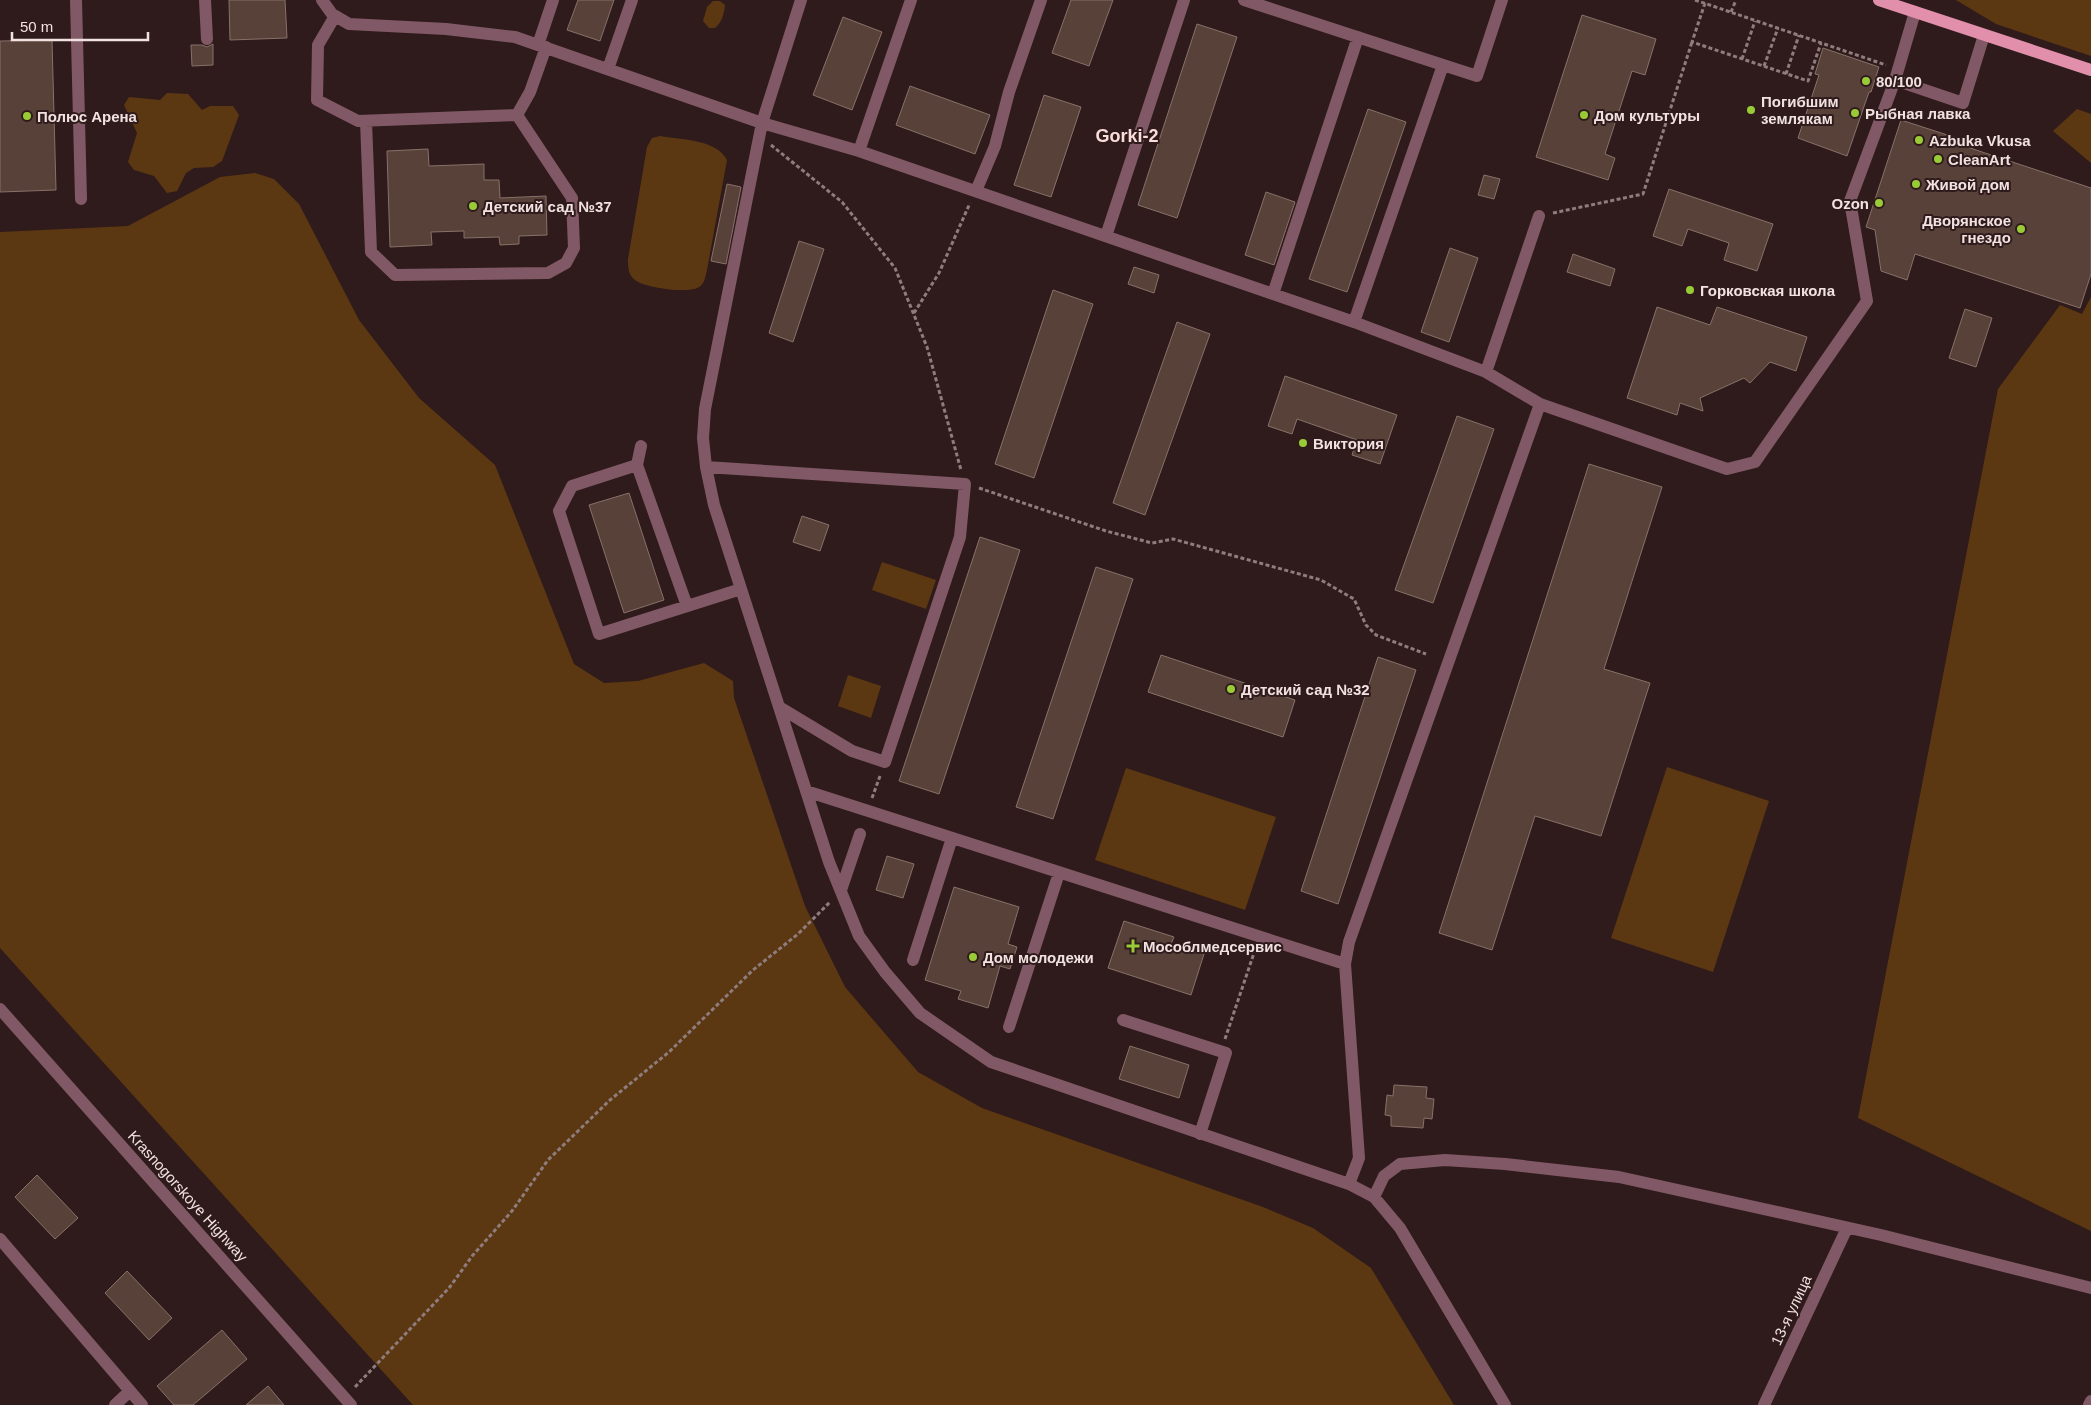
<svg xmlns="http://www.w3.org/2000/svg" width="2091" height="1405" viewBox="0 0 2091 1405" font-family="Helvetica,sans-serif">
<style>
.green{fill:#5c3812}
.building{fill:#574139;stroke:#887168}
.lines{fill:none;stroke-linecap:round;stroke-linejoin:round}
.path{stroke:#8f7d7d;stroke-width:3;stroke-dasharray:4 2.5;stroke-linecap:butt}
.minor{stroke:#815966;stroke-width:12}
.major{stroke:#e28fab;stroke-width:12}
.poi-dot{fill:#99cb36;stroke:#2f1b1b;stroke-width:2}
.labels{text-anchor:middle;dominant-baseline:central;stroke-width:4;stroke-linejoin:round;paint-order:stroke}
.poi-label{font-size:15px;font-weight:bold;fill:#f1e2e1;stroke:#2f1b1b;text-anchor:start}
.street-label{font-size:15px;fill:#f1e2e1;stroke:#2f1b1b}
.quarter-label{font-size:18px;font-weight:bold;fill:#fadcdb;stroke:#2f1b1b}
</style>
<rect width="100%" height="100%" fill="#2f1b1b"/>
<path class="green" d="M1956,0H2091V56L1996,24Z
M713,1H720L725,5C724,14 722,22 715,28H709L703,21L707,7Z
M167,93L188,94L202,110L210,106H233L239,115L222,161L213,167L194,168L186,173L177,191L167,193L154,176L134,170L128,162L137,133L124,105L129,97L160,100Z
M2077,109L2091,114V163L2053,131Z
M660,136C682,140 716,139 727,160L707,270C705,277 705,283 699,287C689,294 645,288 635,280C628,275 628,267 628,259L647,147L652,138Z
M255,173L274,179L299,204L359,320L419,398L495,465L574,664L604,683L638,681L704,663L733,681L734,698L805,906L845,987L918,1072L982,1108L1263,1207L1313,1228L1371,1268L1454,1405H413L0,948V232L128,226L220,177Z
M2091,297V1231L1858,1118L1998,389L2060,305L2082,314Z
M882,562L936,580L926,609L872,590Z
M848,675L881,686L871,718L838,706Z
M1667,767L1769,801L1713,972L1611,938Z
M1126,768L1276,817L1245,910L1095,860Z"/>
<path class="building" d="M229,0H285L287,38L230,40Z
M578,0H614L600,41L567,30Z
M1071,0H1113L1089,66L1052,53Z
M1582,15L1656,39L1645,75L1632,71L1605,154L1615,158L1608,180L1536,157Z
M843,17L882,32L852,110L813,95Z
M1197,24L1237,37L1177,218L1138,205Z
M52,40L56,190L0,192V41Z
M213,44V65L192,66L191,45H202L207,47Z
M1823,48L1879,67L1871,92H1869L1847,156L1798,138L1819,75L1815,74Z
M910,86L990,115L975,154L896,125Z
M1044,95L1081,107L1051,197L1014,185Z
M1368,109L1406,122L1347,292L1309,279Z
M1901,120L1966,141L1964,146L2091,188V274L2080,308L1915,254L1907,280L1881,271L1875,230L1866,227Z
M428,149L429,166L484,164V180H499L500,198L546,196L547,235L519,236V244L500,245L499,237L464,238V231L431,232L432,245L390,247L387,151Z
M1484,175L1500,179L1494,199L1478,195Z
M727,184L741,187L726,264L711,261Z
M1669,189L1773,224L1757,271L1724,260L1729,243L1688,229L1682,246L1653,236Z
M1266,192L1295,202L1274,265L1245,255Z
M799,241L824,249L793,342L769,333Z
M1450,248L1478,258L1449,342L1421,332Z
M1573,254L1615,269L1610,286L1567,272Z
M1134,267L1159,275L1154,293L1128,284Z
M1053,290L1093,304L1034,478L995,464Z
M1657,307L1710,325L1717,307L1807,337L1796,371L1770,362L1750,383L1744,378L1700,398L1703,411L1680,403L1677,415L1627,398Z
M1965,309L1992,318L1976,367L1949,358Z
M1177,322L1210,334L1145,515L1113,503Z
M1285,376L1397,415L1380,464L1352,455L1357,440L1297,419L1292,434L1268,426Z
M1457,416L1494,429L1433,603L1395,590Z
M1589,464L1662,487L1604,669L1650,683L1601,836L1535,816L1492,950L1439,933Z
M629,493L664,600L624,613L589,505Z
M802,516L829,525L820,551L793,542Z
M980,537L1020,550L939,794L899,781Z
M1096,567L1133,579L1053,819L1016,807Z
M1161,655L1295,700L1283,737L1148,692Z
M1378,657L1416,670L1338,904L1301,891Z
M887,856L914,864L903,898L876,890Z
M954,887L1019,907L1008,944L1017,947L1010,969L1000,966L988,1008L958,999L961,991L925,980Z
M1124,921L1174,937L1171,944L1204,954L1191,995L1108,968Z
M1130,1046L1189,1065L1179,1098L1119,1079Z
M1394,1085L1427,1087L1426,1098L1434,1099L1432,1119L1424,1118L1423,1128L1391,1126V1116L1385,1115L1387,1095L1393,1096Z
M37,1175L78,1218L55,1239L15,1197Z
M127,1271L172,1318L149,1340L105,1293Z
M222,1330L247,1359L193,1405H174L157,1386Z
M268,1386L284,1405H246Z"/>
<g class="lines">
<path class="path" d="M1695,0L1886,65
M1705,3L1692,42L1808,81L1821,43
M1731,12L1736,0
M1742,59L1755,21
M1764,66L1778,28
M1786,74L1799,35
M771,145L842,202L895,268L927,347L961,470
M1553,213L1643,194L1692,42
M914,313L939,273L970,203
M979,488L1106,531L1152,543L1173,539L1321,580L1354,599L1366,625L1376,635L1426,654
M872,798L880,776
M1225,1039L1255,950
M355,1387L449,1288L473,1255L512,1211L548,1160L610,1100L669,1052L753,970L798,934L830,902"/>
<path class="minor" d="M76,0L81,199
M205,0L207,39
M322,0L332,14L349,24L446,29L515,37L762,123L705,409L703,438L706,467L714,505L829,862L859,936L885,972L920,1013L991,1062L1349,1184L1374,1197L1400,1228L1505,1405
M801,0L762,123L859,151L1354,322L1486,372L1540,404L1727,469L1755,462L1867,301L1850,201L1895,80
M1244,0L1443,65L1354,322
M1915,12L1895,80L1963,103L1984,35
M335,16L318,45L317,100L358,121L517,115L530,92L546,47
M538,45L553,0
M1443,65L1477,76L1502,0
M608,69L632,0
M366,121L371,252L395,275L548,273L566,263L574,248L572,198L517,115
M859,151L911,0
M976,191L995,146L1009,92L1041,0
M1106,236L1184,0
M1273,294L1358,37
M1486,372L1539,216
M641,446L637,465L572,486L559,511L599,634L741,589
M637,465L687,606
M706,467L965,484L960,537L885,762L852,751L779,707
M806,791L1345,964
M841,890L860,834
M913,960L952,838
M0,1009L351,1405
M1123,1020L1226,1053L1200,1134
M1009,1027L1059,873
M1349,1184L1359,1158L1345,964L1349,942L1540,404
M1374,1197L1384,1176L1400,1164L1445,1160L1505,1164L1619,1177L1881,1235L2091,1288
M0,1239L142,1405
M115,1405L130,1391
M1764,1405L1847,1228
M2089,1405L2091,1401"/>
<path class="major" d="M1879,0L2091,70"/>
</g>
<g class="poi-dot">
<circle cx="1866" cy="81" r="5"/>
<circle cx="1751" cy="110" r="5"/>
<circle cx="1855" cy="113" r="5"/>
<circle cx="1584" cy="115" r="5"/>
<circle cx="27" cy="116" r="5"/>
<circle cx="1919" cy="140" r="5"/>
<circle cx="1938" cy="159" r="5"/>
<circle cx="1916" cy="184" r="5"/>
<circle cx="1879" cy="203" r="5"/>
<circle cx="473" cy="206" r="5"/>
<circle cx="2021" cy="229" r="5"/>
<circle cx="1690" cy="290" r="5"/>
<circle cx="1303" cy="443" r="5"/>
<circle cx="1231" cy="689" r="5"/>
<path d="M1130.5 938.5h5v5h5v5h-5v5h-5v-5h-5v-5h5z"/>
<circle cx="973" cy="957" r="5"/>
</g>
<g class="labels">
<g class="poi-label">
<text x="1876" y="81">80/100</text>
<text x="1761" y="101">Погибшим<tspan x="1761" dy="17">землякам</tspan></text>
<text x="1865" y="113">Рыбная лавка</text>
<text x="1594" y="115">Дом культуры</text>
<text x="37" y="116">Полюс Арена</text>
<text x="1929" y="140">Azbuka Vkusa</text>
<text x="1948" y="159">CleanArt</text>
<text x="1926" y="184">Живой дом</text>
<text x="1869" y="203" text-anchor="end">Ozon</text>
<text x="483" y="206">Детский сад №37</text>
<text x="2011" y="220" text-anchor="end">Дворянское<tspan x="2011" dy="17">гнездо</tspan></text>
<text x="1700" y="290">Горковская школа</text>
<text x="1313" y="443">Виктория</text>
<text x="1241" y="689">Детский сад №32</text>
<text x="1143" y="946">Мособлмедсервис</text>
<text x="983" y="957">Дом молодежи</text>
</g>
<g class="street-label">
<text transform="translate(188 1196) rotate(48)">Krasnogorskoye Highway</text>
<text transform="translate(1791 1310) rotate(-65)">13-я улица</text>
</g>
<g class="quarter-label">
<text x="1127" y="136">Gorki-2</text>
</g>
</g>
<path d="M12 32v8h136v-8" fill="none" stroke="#f1e2e1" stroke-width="2.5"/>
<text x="20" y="32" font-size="15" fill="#f1e2e1" stroke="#2f1b1b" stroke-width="4" paint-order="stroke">50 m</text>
</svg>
